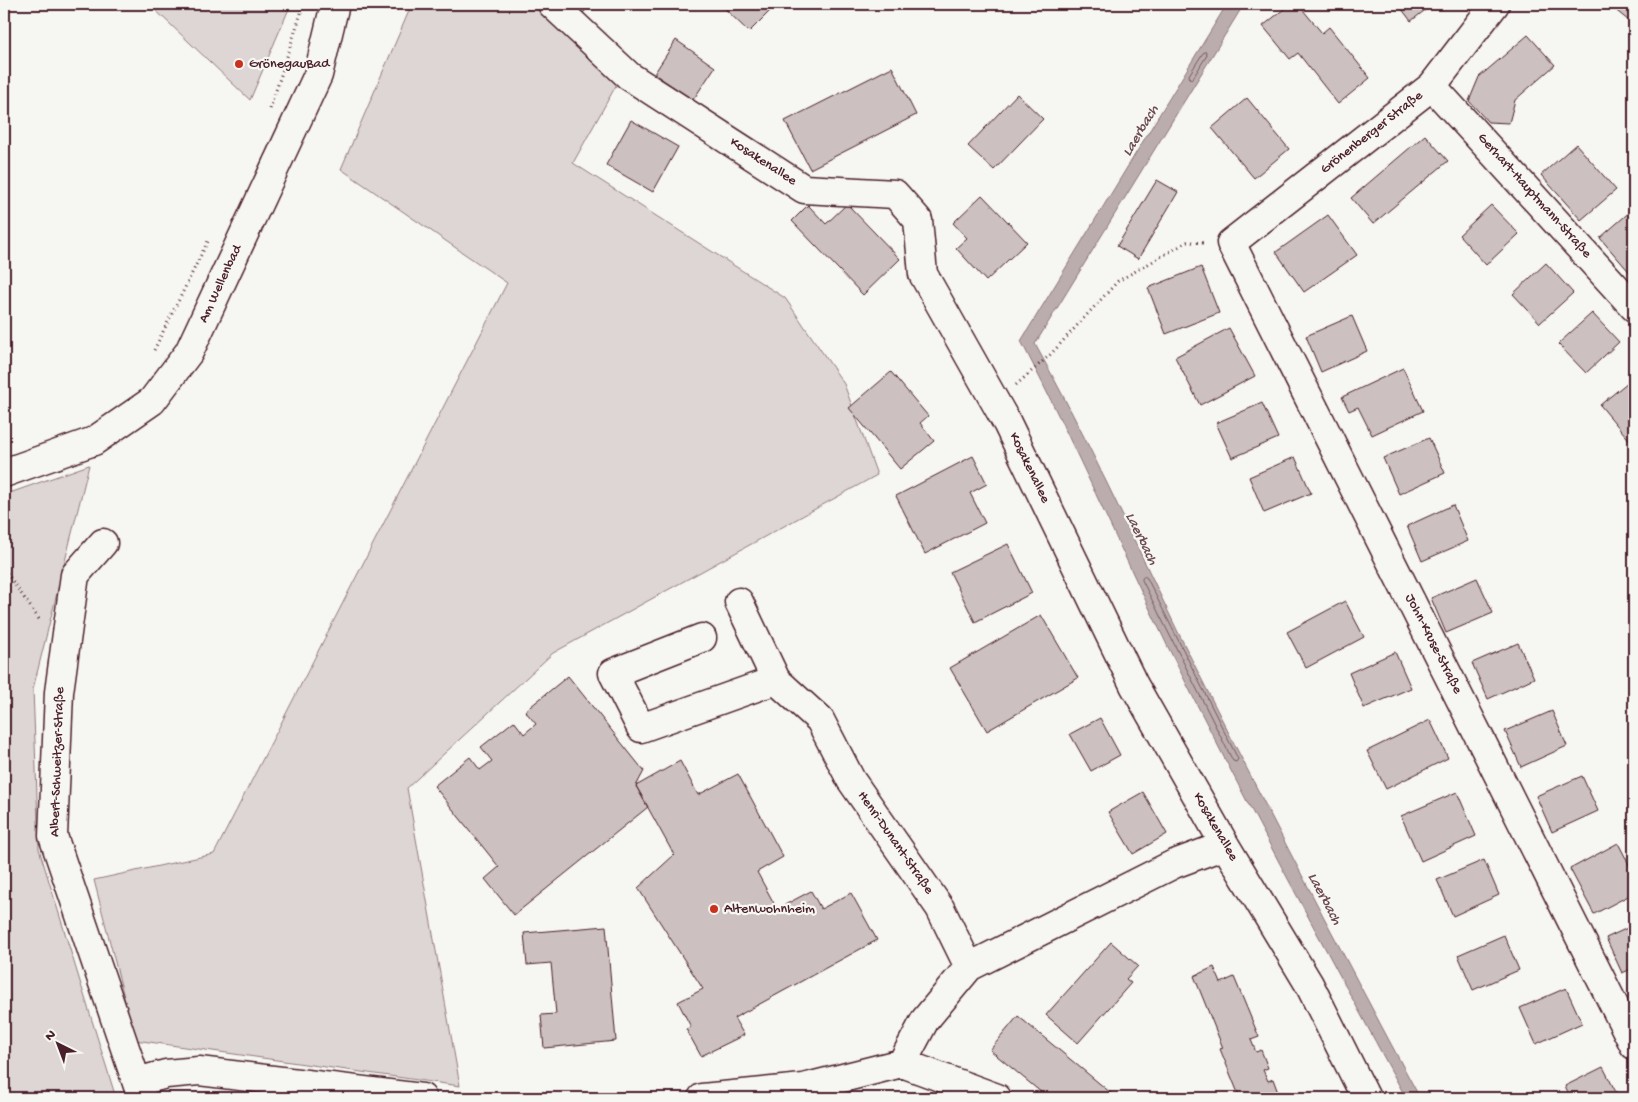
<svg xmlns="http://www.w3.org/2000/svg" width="1638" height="1102" viewBox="0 0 1638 1102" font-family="'Gochi Hand',sans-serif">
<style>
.green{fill:#ddd6d5;stroke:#947a80}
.water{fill:#bbadae;stroke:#8e747a}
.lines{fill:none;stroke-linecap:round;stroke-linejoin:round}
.shore{stroke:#77585f;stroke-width:1}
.building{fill:#ccc1c0;stroke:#4a1f2b}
.minor-casing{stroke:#4a1f2b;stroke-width:31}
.path{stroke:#4a1f2b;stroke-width:3;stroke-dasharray:1 4;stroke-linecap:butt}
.minor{stroke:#f6f6f2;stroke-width:28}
.poi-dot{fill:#c8321e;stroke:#f6f6f2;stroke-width:2}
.labels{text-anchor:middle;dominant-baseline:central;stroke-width:4.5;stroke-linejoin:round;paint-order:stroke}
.poi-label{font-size:14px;fill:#4a1f2b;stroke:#f6f6f2;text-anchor:start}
.street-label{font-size:14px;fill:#4a1f2b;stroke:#f6f6f2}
.water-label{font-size:15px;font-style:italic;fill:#6c4a52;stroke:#f6f6f2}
</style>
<rect width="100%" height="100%" fill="#f6f6f2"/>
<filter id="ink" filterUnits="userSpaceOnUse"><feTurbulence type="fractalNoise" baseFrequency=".02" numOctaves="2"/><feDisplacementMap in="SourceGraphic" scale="10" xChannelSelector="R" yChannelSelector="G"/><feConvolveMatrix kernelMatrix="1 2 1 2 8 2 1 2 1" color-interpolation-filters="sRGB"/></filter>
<g filter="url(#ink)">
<path class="green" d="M149,4H291L250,100Z
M412,4H534L576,41L618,82L573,163L785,298L844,384L877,475L553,653L407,788L460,1086L135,1040L94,880L214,854L507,283L341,169Z
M89,465L33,689L39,849L116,1098H4V495Z"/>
<path class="water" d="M1227,4H1244L1035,344C1087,437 1131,534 1177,630C1255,787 1337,944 1420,1098H1406C1325,948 1243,798 1167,645C1118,544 1073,441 1021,341Z"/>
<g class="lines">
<path class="shore" d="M1206,52L1207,55L1193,78L1190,79L1189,75L1203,53Z
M1144,576L1147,578L1238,759L1236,762L1233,761L1142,580Z"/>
</g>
<path class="building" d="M567,4H592L580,16Z
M720,4H777L749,32Z
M1290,4H1298L1322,33L1329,27L1370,78L1338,104L1298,53L1290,59L1263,26Z
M1398,4H1433L1411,21Z
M1608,4H1634V25Z
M1528,35L1555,65L1515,100L1509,123L1488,122L1469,101L1479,77Z
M676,40L715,67L693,100L654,74Z
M892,67L916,115L810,169L785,121Z
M1017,94L1043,119L994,170L968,146Z
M1247,98L1289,149L1254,178L1212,128Z
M631,120L678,147L653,192L606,165Z
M1425,135L1448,161L1373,224L1351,198Z
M1576,144L1616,190L1581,220L1541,175Z
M1157,180L1178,192L1138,259L1117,246Z
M982,195L1027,242L986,281L956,248L967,238L953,223Z
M847,204L900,259L863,295L792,221L808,205L826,224Z
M1491,205L1519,234L1486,265L1459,235Z
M1632,210L1634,213V273L1632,275L1600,238Z
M1328,215L1357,255L1304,292L1276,252Z
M1546,263L1573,293L1540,323L1513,294Z
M1201,267L1219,313L1166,334L1148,288Z
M1592,313L1619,342L1586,373L1558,344Z
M1352,316L1367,351L1321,372L1306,336Z
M1229,328L1255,376L1200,405L1175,357Z
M1403,368L1423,411L1372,435L1358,407L1349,411L1342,397Z
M891,372L928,416L920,423L934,441L900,469L849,408Z
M1634,377V440L1631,442L1600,405Z
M1262,403L1278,438L1232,458L1216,423Z
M1429,438L1445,473L1399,494L1383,458Z
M973,456L987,484L970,493L985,523L925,554L896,496Z
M1295,457L1311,493L1264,513L1249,477Z
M1453,505L1468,541L1422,561L1407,526Z
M1008,544L1032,593L975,622L950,572Z
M1477,578L1493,613L1446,633L1431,598Z
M1345,601L1364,637L1306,668L1287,632Z
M1041,615L1078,678L987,731L950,668Z
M1518,643L1534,678L1488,699L1472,663Z
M1395,652L1411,688L1364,708L1349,673Z
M568,676L644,771L636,786L648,807L514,915L485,879L499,867L434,786L470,757L480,770L492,761L481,747L514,721L524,734L536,724L525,711Z
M1552,711L1567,746L1521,767L1505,731Z
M1100,718L1120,755L1091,771L1070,734Z
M1430,720L1448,758L1386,789L1367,751Z
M680,761L698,795L738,774L783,857L757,872L777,909L811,891L821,909L851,893L877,940L734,1018L744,1035L701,1056L686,1029L691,1027L678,1002L703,989L638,888L674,855L636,786Z
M1582,776L1598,811L1552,832L1536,796Z
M1143,792L1167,834L1133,854L1108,812Z
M1457,792L1476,836L1421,861L1401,816Z
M1618,843L1634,874V893L1594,914L1570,869Z
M1484,860L1499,895L1453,916L1437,880Z
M1634,925V968L1622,973L1606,938Z
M606,926L616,1041L544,1048L541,1015L556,1014L551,963L527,965L524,933Z
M1504,935L1519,970L1473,990L1458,955Z
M1111,942L1138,966L1126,979L1131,983L1078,1043L1046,1015Z
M1214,967L1221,983L1234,977L1259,1037L1251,1040L1256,1052L1261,1050L1268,1068L1263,1070L1268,1081L1273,1079L1280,1098H1240L1220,1049L1223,1048L1194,976Z
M1566,988L1582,1023L1536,1044L1520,1008Z
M1018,1016L1117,1098H1048L990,1050Z
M1603,1067L1619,1098H1571L1565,1086Z"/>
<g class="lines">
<defs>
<path id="minor" d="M552,4L629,76L804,189L895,194L918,220L923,274L1007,423L1134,685L1225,845L1309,984L1366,1098
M1495,4L1432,86L1231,243L1634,1045
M1432,86L1634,307
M4,473L94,441L152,401L189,352L318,75L335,4
M103,543L75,575L59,692L53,836L142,1098
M739,602L776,680
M702,638L613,673L641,728L776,680L820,720L851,780L940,908L969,967
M902,1063L925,1020L969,967L1174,864L1225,845
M137,1082L166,1074L199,1071L422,1098
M702,1098L803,1088L902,1063L997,1098"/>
</defs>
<use href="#minor" class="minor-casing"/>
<path class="path" d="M270,109L304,4
M154,350L208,241
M1016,385L1051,354L1118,281L1187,242L1205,243
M4,569L41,622"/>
<use href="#minor" class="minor"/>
</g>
</g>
<g class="poi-dot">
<circle cx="239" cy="64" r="5"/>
<circle cx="714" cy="909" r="5"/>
</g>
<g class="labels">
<g class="poi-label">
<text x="249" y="64">GrönegauBad</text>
<text x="724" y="909">Altenwohnheim</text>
</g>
<g class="street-label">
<text transform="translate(1372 133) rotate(-38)">Grönenberger Straße</text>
<text transform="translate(763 162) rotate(33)">Kosakenallee</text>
<text transform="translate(1534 196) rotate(48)">Gerhart-Hauptmann-Straße</text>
<text transform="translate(221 284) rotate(-65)">Am Wellenbad</text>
<text transform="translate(1029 468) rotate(64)">Kosakenallee</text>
<text transform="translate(1433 644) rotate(63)">John-Kruse-Straße</text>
<text transform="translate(58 762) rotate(-88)">Albert-Schweitzer-Straße</text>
<text transform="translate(1215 827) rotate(60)">Kosakenallee</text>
<text transform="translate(895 843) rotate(55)">Henri-Dunant-Straße</text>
</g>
<g class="water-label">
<text transform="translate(1141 131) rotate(-59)">Laerbach</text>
<text transform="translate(1141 539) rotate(64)">Laerbach</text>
<text transform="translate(1324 899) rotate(62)">Laerbach</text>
</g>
</g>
<rect width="1638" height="1102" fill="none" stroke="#f6f6f2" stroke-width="20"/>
<rect x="10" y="10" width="1618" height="1082" fill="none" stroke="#4a1f2b" stroke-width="2" filter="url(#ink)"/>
<g transform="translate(58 1044) rotate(318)" stroke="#f6f6f2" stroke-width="4" paint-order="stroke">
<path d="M0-4L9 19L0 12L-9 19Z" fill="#4a1f2b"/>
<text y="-8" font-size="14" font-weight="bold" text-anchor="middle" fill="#4a1f2b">N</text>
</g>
</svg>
